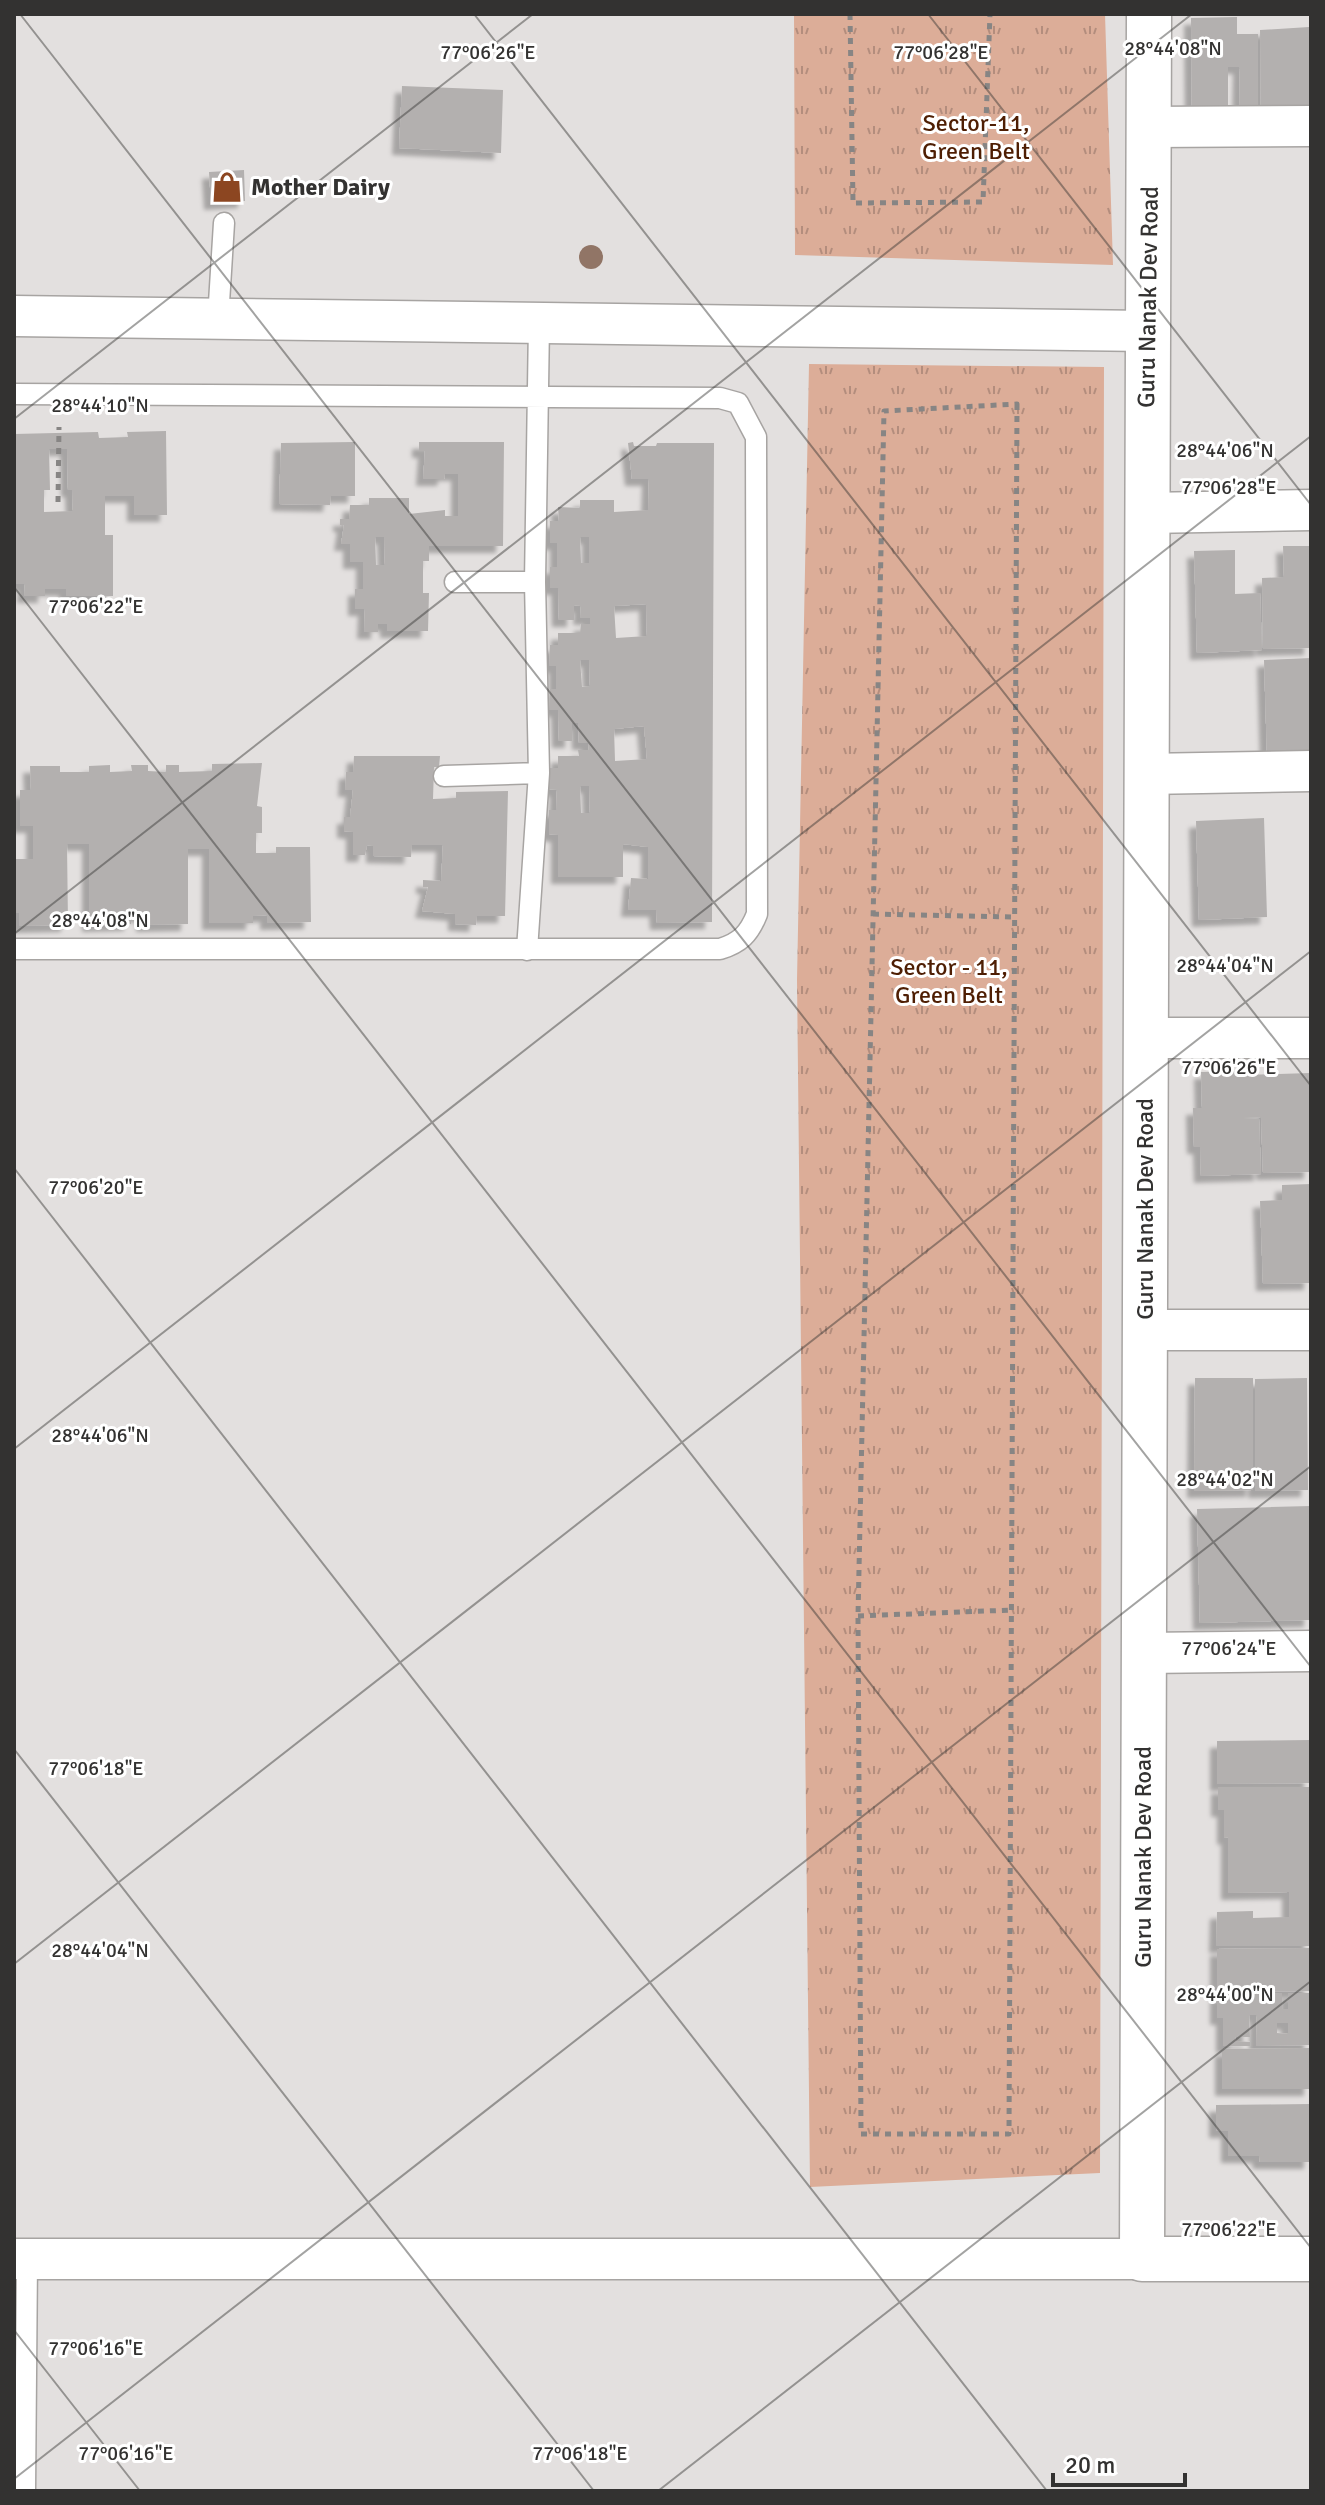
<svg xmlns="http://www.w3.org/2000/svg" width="1325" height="2505" viewBox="0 0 1325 2505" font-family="Signika,sans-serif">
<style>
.park{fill:url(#park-tufts)}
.building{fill:#b3b0af;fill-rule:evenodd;filter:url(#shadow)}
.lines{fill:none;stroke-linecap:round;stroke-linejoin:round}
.service-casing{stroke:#a7a4a2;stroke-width:23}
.minor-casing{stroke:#a7a4a2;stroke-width:43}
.tertiary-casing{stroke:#a7a4a2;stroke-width:47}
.path{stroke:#878584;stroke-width:5;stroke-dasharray:6 6;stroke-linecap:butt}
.service{stroke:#fff;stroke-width:20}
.minor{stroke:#fff;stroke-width:40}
.tertiary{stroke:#fff;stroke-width:44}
.tree{fill:#917566}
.ticks{fill:none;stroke:#333231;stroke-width:2;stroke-opacity:0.45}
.labels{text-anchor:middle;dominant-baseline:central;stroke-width:6;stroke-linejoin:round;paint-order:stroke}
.park-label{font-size:24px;fill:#4e1e03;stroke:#fff}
.poi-label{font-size:24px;font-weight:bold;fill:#333231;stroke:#fff;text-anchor:start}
.street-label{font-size:24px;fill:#333231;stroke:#fff}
.ticks-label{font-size:20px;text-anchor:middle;fill:#333231;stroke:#fff;stroke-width:6;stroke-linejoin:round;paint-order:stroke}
</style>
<defs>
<pattern id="park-tufts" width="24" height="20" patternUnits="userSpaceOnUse" patternTransform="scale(2)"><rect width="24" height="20" fill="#dcad98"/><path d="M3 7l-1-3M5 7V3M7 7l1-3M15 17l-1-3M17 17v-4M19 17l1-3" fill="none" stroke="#b38d7d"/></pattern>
<filter id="shadow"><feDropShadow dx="-7" dy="7" stdDeviation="2" flood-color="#0004"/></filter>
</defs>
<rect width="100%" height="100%" fill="#e3e0df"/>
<path class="park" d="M794,14H1105L1113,265L795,255Z
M809,364L1104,367L1100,2173L810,2187L797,980Z"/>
<path class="building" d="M1237,17V34H1258V122H1239L1240,67H1228V122H1192L1191,18Z
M1309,27L1311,114L1261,115L1260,30Z
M402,86L503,90L501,153L399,148Z
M244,170L245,201L211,203L209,172Z
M166,431L167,515H134V496H105V535H113V596H66V589H45V596H24L25,584H14V434L98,432L99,438L128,437L127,432ZM49,449H67L68,490H72L73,511L44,512V490H50Z
M355,442V496H331L330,505L279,504L281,443Z
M419,442H504L503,546H429V561H423V593H429L428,631H387V624H378V632H364L365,609H355V589H363V562H350V544H341L344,525H340V519H349L350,505H369V498H409V514L445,510V516H458V474H445L444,479H423L425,451H419ZM375,537H384L385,565H376Z
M633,442L634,446H656L657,443H714L712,922L657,923L656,910H628L631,878L648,879V847L623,844V877H558V835L549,834V810H556L557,790L549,789V768H558V756H579L578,750H589L588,743H579L578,723H572V741H559L558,710H549L550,689H556V666H549L550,645H558V633H580L581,624H590V618H580L581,606L574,605V620H559L558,588H550V567H557V543H550V521H559L558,507L580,508V500H614V512L648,510L649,479H632L628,443ZM580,537H589V563H581ZM646,604L647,636L616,638L614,606ZM580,660H589L590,686L582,687ZM644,726L647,759L615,761L614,729ZM580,786H589L590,813H581Z
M1283,546H1309L1311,648L1263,649L1262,578L1284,577Z
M1235,550V594L1260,593L1262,650L1197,653L1194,551Z
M1311,658V755L1267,757L1264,660Z
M354,756H440L439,767H434L433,799L456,798V792L508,791L505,916H477L476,925L455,924V914L422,911L428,887H423V880L441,881L443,845H412L411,857L373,856V846L367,845L365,855H353V832L344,831V817H350L353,790H345L346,772H353Z
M262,763L257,806L262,807V833H256V853H276V847H310L311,922L267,923V915L253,916V923H209V849H188V924L143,925V915L131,916V924L89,925V844H67L68,925L19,926V913H14V859H33V826H20V790H31L30,766H60V772H89V766L110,765V772L132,771L131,765H148V771L166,772V765H179V772L212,771V764Z
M1264,818L1267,917L1199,920L1196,821Z
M1242,1071V1075L1311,1073V1172L1263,1173L1261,1117L1243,1118L1259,1119L1261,1174L1201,1176L1200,1147H1194L1193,1108H1202L1201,1072Z
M1311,1184V1283L1263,1284L1260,1201L1282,1200V1185Z
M1195,1378H1253V1490L1194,1491Z
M1307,1378L1308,1490L1255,1491V1379Z
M1311,1506V1620L1200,1623L1197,1509Z
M1311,1740V1783L1217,1784V1741Z
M1218,1787H1311V1946H1216L1217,1912L1253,1911V1918L1289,1917V1892L1228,1893V1837L1224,1838V1810H1218Z
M1311,1948V1991L1217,1992V1949Z
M1282,1993V2009H1288V1993H1311V2045L1256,2046L1257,2015H1249L1250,2037H1235L1236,2041L1250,2042V2046H1223V2018H1217V1994ZM1277,2023H1288V2034L1277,2033Z
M1311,2048V2089H1222V2049Z
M1311,2104V2162H1260L1259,2156H1228V2131H1216V2105Z"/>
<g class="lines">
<defs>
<path id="service" d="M218,319L224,223
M14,394L720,398L738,403L756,437L757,914C749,934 740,943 720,949H14
M455,582H535L539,323
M535,582L539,773
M444,776L539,773L527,950
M25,2491L27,2259"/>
<path id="minor" d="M1150,127L1311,126
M14,316L1147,331
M1147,513L1311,510
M1146,774L1311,771
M1145,1038H1311
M1145,1330H1311
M1144,1653L1311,1651
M14,2259H1142"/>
<path id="tertiary" d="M1149,14L1142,2259H1311"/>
</defs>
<use href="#service" class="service-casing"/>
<use href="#minor" class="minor-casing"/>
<use href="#tertiary" class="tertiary-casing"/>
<path class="path" d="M850,14L853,203L983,202L990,14
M1017,404L1009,2134H861L858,1616L884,411Z
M58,502L59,427
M873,914L1015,917
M858,1616L1012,1610"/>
<use href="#service" class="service"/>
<use href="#minor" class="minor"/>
<use href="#tertiary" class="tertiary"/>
</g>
<circle class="tree" cx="591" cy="257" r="12"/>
<path class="ticks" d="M20,14L1311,1667M474,14L1311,1086M928,14L1311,505M14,419L533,14M14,587L1311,2248M14,934L1192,14M14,1168L1047,2491M14,1449L1311,436M14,1749L594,2491M14,1964L1311,951M14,2330L140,2491M14,2479L1311,1466M658,2491L1311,1981"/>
<defs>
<symbol id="shop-bare" viewBox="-9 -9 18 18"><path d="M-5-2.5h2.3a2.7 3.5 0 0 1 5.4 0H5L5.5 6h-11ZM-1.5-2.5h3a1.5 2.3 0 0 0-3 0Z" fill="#8c4621" stroke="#fff" stroke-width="2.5" paint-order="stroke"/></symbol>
</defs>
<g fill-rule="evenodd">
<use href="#shop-bare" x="205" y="165" width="44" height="44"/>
</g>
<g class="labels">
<g class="park-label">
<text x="976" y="123">Sector-11,<tspan x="976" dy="28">Green Belt</tspan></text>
<text x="949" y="967">Sector - 11,<tspan x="949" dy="28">Green Belt</tspan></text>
</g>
<g class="poi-label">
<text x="251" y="187">Mother Dairy</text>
</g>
<g class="street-label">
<text transform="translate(1148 297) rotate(-89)">Guru Nanak Dev Road</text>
<text transform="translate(1145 1209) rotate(-90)">Guru Nanak Dev Road</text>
<text transform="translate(1143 1857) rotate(-90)">Guru Nanak Dev Road</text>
</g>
</g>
<g class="ticks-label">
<text x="1173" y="55">28°44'08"N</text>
<text x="488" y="59">77°06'26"E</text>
<text x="941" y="59">77°06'28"E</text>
<text x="100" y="412">28°44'10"N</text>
<text x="1225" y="457">28°44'06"N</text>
<text x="1229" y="494">77°06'28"E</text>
<text x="96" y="613">77°06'22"E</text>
<text x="100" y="927">28°44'08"N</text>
<text x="1225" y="972">28°44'04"N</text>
<text x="1229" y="1074">77°06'26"E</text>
<text x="96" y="1194">77°06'20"E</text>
<text x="100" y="1442">28°44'06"N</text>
<text x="1225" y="1486">28°44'02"N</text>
<text x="1229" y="1655">77°06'24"E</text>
<text x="96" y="1775">77°06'18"E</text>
<text x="100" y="1957">28°44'04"N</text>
<text x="1225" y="2001">28°44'00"N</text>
<text x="1229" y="2236">77°06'22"E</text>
<text x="96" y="2355">77°06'16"E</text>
<text x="126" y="2460">77°06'16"E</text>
<text x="580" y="2460">77°06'18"E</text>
</g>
<rect width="1325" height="2505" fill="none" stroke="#333231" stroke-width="32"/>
<path d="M1053 2473v12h132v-12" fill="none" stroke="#333231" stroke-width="4"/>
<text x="1065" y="2473" font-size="24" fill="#333231" stroke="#ffffff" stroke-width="6" paint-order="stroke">20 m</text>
</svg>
